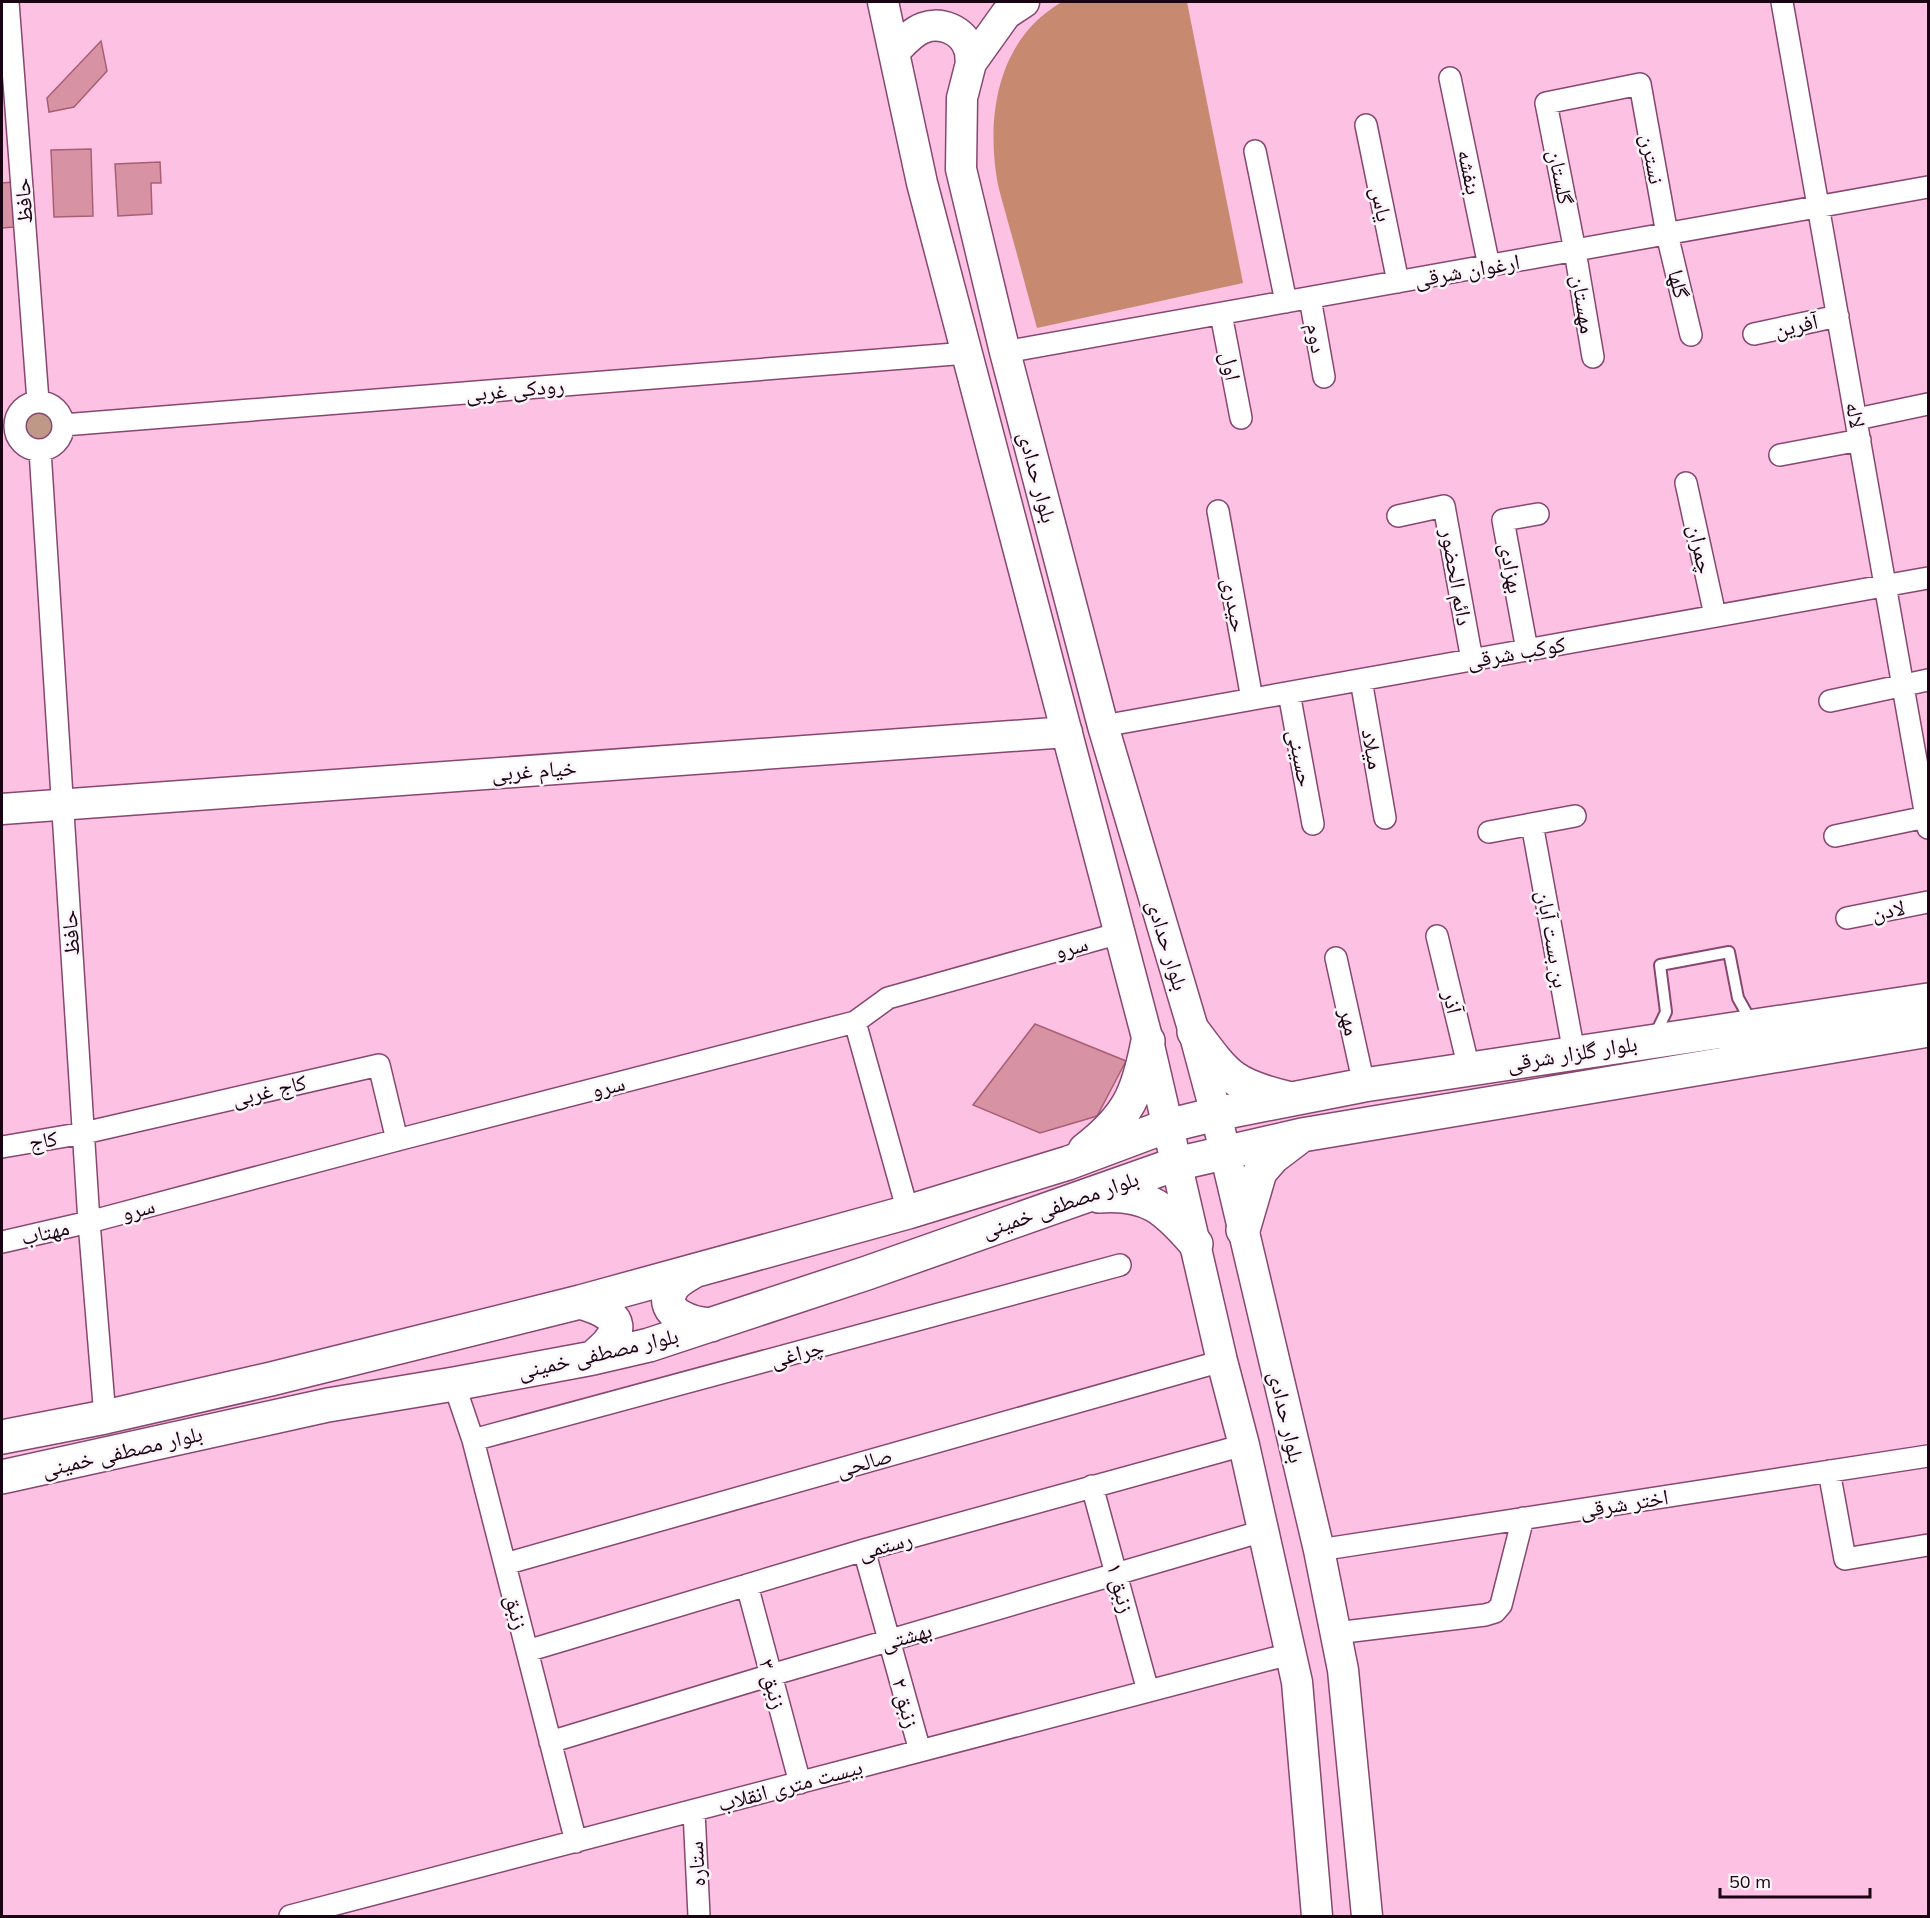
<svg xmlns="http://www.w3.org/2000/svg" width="1930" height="1918" viewBox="0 0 1930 1918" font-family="Mulish,'Noto Naskh Arabic',sans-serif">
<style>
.green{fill:#c09888}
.forest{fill:#c78970}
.building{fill:#d793a4;stroke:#aa5e73;stroke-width:1.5}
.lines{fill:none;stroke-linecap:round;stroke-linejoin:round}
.lane-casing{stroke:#874770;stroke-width:14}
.street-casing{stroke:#874770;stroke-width:24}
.secondary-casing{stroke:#874770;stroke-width:33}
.primary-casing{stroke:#874770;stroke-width:36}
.lane{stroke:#fff;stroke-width:10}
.street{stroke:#fff;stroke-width:21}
.secondary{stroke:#fff;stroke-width:30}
.primary{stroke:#fff;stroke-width:33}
.labels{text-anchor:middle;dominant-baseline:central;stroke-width:5;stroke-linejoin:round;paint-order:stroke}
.street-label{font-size:22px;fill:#1a0312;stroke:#fbf4f8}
</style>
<rect width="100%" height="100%" fill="#fcc1e3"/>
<path class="green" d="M19 426a20 20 0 1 1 40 0a20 20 0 1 1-40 0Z"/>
<path class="forest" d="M1062,2H1187L1243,283L1037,328C1027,292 1018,257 1008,222C1004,206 998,189 996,173C987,107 1001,37 1062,2Z"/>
<path class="building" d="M101,41L107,71L74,107L49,112L47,98Z
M91,149L93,216L54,217L51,150Z
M160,162L161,183H151L152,214L118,216L115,164Z
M13,182L14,227L2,228V183Z
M1035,1024L1126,1061L1097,1116L1040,1133L973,1105Z"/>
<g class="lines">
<defs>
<path id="lane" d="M1655,1035L1666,1012L1660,965L1729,952L1738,998L1752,1023"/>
<path id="street" d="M8,2L38,401
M1782,2L1928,828
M1450,78L1489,266
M1366,125L1398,282
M1255,151L1286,302
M1310,298L1324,377
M1221,314L1241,418
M1754,334L1838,316
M1005,352L1928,187
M1593,357L1575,251L1546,103L1640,84L1667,234L1691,335
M15 426a24 24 0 1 1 48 0a24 24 0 1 1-48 0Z
M1857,419L1928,404
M63,425L967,353
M40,450L89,1222L105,1417
M1780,455L1860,440
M1686,483L1715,615
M1218,511L1252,699
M1398,516L1444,506L1472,660
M1527,650L1503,520L1538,514
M1361,680L1385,818
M1289,693L1313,824
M1830,701L1928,680
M1103,726L1928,578
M1532,824L1574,1053
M1489,832L1575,816
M1835,836L1926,817
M1847,918L1928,902
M1437,936L1469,1069
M1336,958L1364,1085
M855,1022L908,1212
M2,1147L84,1133L379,1065L397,1140
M2,1242L89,1222L397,1140L855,1022L888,998L1120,933
M454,1384L473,1440L576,1842
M473,1440L1120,1265
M1829,1471L1845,1559L1928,1545
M1092,1486L1148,1691
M864,1550L920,1751
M1319,1550L1928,1456
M505,1564L1222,1361
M747,1585L800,1783
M1336,1633L1485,1615L1495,1612L1501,1605L1523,1518
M527,1651L864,1550L1244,1445
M550,1742L771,1675L1263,1531
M694,1811L699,1916
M290,1916L1290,1654"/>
<path id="secondary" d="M883,2L922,183L1148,1041L1222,1361L1244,1445L1297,1682L1317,1916
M1024,2L1006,14L971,63L962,98L961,169L1005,352L1103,726L1194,1032L1216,1114L1319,1550L1343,1670L1367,1916
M894,52C902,44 912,32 923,28C941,21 963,30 969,49C971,53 970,59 971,63
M2,809L1067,732"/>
<path id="primary" d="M1194,1032C1227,1076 1232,1085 1287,1098
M1085,1150C1128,1117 1138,1094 1148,1041
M1099,1196C1148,1192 1166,1209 1196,1244
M1243,1230L1260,1172L1273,1157L1298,1138
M694,1271C686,1276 675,1281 671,1290C659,1315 694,1324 711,1325
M580,1302C597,1307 629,1317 610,1341C606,1347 599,1352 593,1358
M2,1437L105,1417L271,1379L580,1302L908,1212L1068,1163L1167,1126L1216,1114L1364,1085L1928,1000
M2,1477L328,1405L454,1384L593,1358L649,1345L867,1273L1176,1164L1302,1135L1928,1030"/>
</defs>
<use href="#lane" class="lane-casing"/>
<use href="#street" class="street-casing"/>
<use href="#secondary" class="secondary-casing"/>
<use href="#primary" class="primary-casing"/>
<use href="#lane" class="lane"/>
<use href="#street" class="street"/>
<use href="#secondary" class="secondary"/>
<use href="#primary" class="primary"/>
</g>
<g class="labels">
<g class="street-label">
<text transform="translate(1653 159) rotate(80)">نسترن</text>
<text transform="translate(1470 172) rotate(78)">بنفشه</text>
<text transform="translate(1561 177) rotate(79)">گلستان</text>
<text transform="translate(23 201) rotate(-94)">حافظ</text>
<text transform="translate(1382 204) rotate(79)">یاس</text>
<text transform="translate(1467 270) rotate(-10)">ارغوان شرقی</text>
<text transform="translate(1679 284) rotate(76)">گلها</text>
<text transform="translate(1584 304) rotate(81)">مهستان</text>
<text transform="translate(1796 325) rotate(-12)">آفرین</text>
<text transform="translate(1317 338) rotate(80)">دوم</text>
<text transform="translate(1231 366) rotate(79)">اول</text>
<text transform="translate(515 389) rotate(-5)">رودکی غربی</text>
<text transform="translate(1856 415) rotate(80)">لاله</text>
<text transform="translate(1038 477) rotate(75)">بلوار حدادی</text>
<text transform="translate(1701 549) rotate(78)">چمران</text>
<text transform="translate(1512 568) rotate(80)">بهزادی</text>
<text transform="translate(1457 577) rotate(80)">دائم الحضور</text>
<text transform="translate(1235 605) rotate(80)">حیدری</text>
<text transform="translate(1516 652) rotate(-10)">کوکب شرقی</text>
<text transform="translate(1373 749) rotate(80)">میلاد</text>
<text transform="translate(1301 758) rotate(79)">حسینی</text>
<text transform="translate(534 770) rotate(-4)">خیام غربی</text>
<text transform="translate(1888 910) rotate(-11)">لادن</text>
<text transform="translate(70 933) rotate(-94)">حافظ</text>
<text transform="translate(1553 939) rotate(80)">بن بست آبان</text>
<text transform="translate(1168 945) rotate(73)">بلوار حدادی</text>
<text transform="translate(1071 947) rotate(-16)">سرو</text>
<text transform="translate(1453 1002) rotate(77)">آذر</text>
<text transform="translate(1350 1022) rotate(77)">مهر</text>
<text transform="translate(1572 1053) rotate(-9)">بلوار گلزار شرقی</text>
<text transform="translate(608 1086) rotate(-14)">سرو</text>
<text transform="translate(269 1090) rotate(-13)">کاج غربی</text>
<text transform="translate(43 1140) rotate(-10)">کاج</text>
<text transform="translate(1060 1204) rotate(-19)">بلوار مصطفی خمینی</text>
<text transform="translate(138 1209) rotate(-15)">سرو</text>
<text transform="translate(45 1232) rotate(-13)">مهتاب</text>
<text transform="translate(598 1353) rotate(-13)">بلوار مصطفی خمینی</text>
<text transform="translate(797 1353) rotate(-15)">چراغی</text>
<text transform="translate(1287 1417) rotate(77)">بلوار حدادی</text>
<text transform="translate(122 1451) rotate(-13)">بلوار مصطفی خمینی</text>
<text transform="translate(864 1462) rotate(-16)">صالحی</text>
<text transform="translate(1624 1503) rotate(-9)">اختر شرقی</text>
<text transform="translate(885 1545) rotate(-16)">رستمی</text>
<text transform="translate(1121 1588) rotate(75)">زنبق ۱</text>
<text transform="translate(517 1612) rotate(76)">زنبق</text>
<text transform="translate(906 1636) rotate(-16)">بهشتی</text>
<text transform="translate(773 1684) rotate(75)">زنبق ۳</text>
<text transform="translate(906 1703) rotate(75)">زنبق ۲</text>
<text transform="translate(790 1785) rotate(-15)">بیست متری انقلاب</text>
<text transform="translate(696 1864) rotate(-93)">ستاره</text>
</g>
</g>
<rect width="1930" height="1918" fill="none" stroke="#1a0312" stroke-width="6"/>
<path d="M1720 1888v9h150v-9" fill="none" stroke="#1a0312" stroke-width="3"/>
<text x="1729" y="1888" font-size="18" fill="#1a0312" stroke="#fbf4f8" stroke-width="4.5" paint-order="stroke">50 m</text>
</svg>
